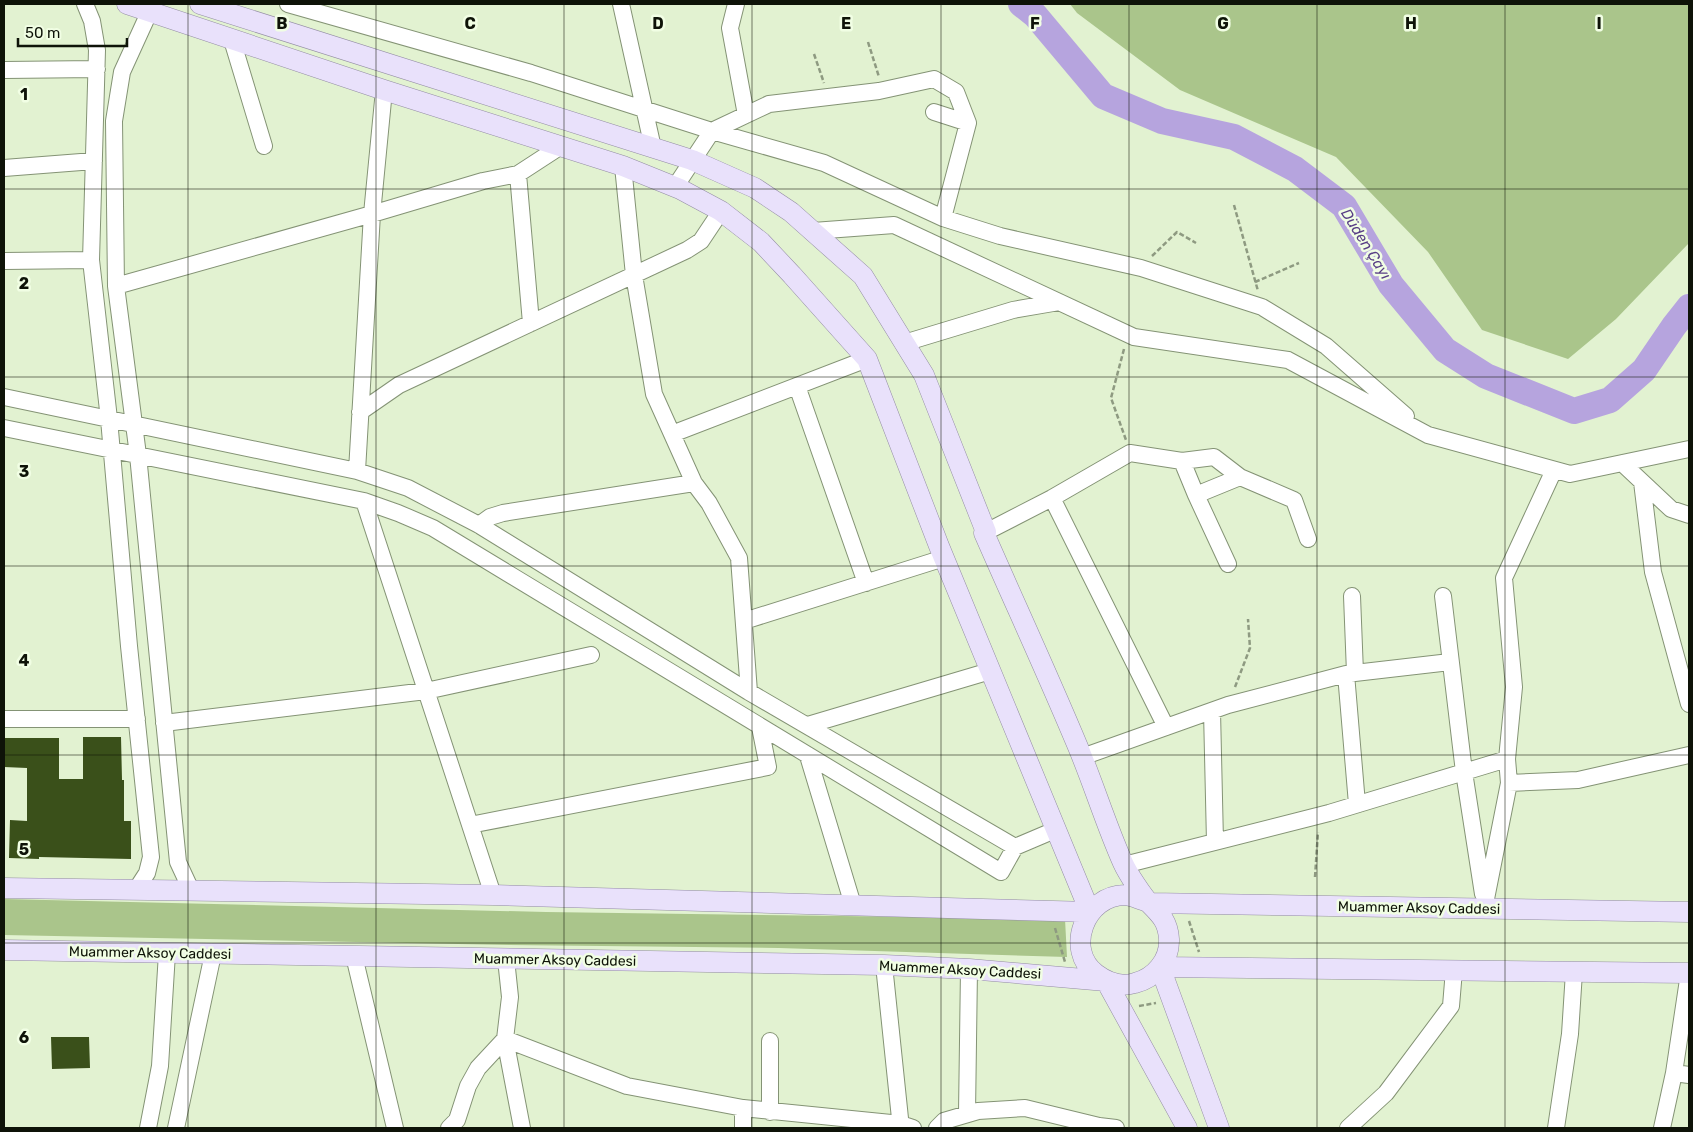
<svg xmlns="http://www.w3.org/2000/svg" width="1693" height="1132" viewBox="0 0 1693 1132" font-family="Rubik,sans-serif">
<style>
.green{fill:#aac58b}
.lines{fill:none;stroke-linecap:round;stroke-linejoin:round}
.river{stroke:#b6a4de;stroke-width:26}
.building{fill:#3a501a}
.minor-casing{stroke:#849375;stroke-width:18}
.major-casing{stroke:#938ca4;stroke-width:21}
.path{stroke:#8e9a81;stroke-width:2.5;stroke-dasharray:5 2.5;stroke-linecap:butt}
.minor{stroke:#fff;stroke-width:16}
.major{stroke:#e9e1fb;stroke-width:20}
.grid{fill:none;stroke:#0e1308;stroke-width:1;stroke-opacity:0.55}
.labels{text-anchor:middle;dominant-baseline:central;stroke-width:5;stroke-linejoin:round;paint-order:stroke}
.street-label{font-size:14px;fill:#0e1308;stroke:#f1fee4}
.water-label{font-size:15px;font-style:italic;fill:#583e85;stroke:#f1fee4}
.grid-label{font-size:16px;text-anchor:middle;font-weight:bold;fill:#0e1308;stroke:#f1fee4;stroke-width:5;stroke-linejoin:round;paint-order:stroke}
</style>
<rect width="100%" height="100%" fill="#e2f2d1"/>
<path class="green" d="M1070,4H1689V243L1616,319L1568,359L1482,330L1428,252L1336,157L1180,90L1077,13Z
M4,899L546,912L1065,919L1067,957L779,948L509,945L4,935Z"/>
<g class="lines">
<path class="river" d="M1021,4L1035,15L1103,96L1162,121L1234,137L1295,169L1344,206L1391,285L1445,350L1486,376L1574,411L1610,400L1644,370L1674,326L1689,307"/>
</g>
<path class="building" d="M83,737H121L122,780H124V821H131V859L39,857V859L9,858L10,820L27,821V768L4,767V738H59V779H83Z
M51,1037H89L90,1068L52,1069Z"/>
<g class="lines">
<defs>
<path id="minor" d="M85,4L92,21L97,50L91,260L109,419L129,646L151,857L147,873L136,890
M153,4L122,72L114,121L116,286L138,455L178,862L191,890
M288,4L531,73L712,131L769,104L879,91L934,79L956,92L968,123L943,218
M621,4L653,148
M736,4L730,28L746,115
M232,40L264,146
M4,70L97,69
M934,112L968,123
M623,166L634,275L654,394L694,483L709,503L739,558L749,692
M4,168L94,161
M518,174L531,323
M675,187L712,131L824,163L943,218L1000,236L1141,268L1262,307L1326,346L1406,416
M813,231L894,225L1134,337L1288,360L1428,435L1570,474L1689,449
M4,261L91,260
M116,286L372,214L483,181L518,174L561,146
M904,343L1013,310L1059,302
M797,386L866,583
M4,397L357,471L408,488L479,525L749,692L1015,847
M360,412L399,385L687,250L701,241L721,211
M4,428L364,501L398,513L433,528L1001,872L1015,847L1055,830
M672,434L867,359
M1182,461L1214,457L1240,477L1294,500L1308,539
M1622,463L1671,509L1689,515
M357,471L372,214L384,90
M1642,482L1653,572L1689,704
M1196,495L1240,477
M1052,498L1130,453L1182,461L1196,495L1228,564
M364,501L493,895
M479,525L490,517L503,513L694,483
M986,532L1052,498L1166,727
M1352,596L1355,673
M1443,596L1464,772L1483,894
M744,621L944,558
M1346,674L1450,662
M1212,711L1215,842
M4,719H137
M164,723L426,691L591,655
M808,725L990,671
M808,756L853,905
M1082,757L1228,705L1346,674L1357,804
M1507,759L1514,687L1504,578L1554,470
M1509,783L1578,780L1689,755
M470,825L768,767L760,727
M1124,865L1329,813L1507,759L1509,783L1484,909
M354,956L395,1128
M884,965L901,1128
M770,1041V1112
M1674,1073L1689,1075
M967,1114L969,969
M148,1128L160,1066L167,953
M176,1128L213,954
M449,1128L457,1120L468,1086L478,1068L505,1039L510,997L506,959
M522,1128L505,1039L627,1086L743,1108L901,1124L913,1128
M743,1128V1108
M937,1128L944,1121L978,1111L1025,1108L1099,1126L1116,1128
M1348,1128L1386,1093L1451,1006L1454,970
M1556,1128L1570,1034L1574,972
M1662,1128L1674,1073L1689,973"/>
<path id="major" d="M127,4L384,90L623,166L680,189L721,211L761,242L792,275L867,359L939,546L1090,912
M200,4L692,160L755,188L791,212L863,276L924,375L986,532L984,533C1015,604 1048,675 1078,747C1094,785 1106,825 1123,863C1128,874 1142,895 1150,904C1161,915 1168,922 1169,939C1170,960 1155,978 1135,983C1122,987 1108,983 1096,974C1064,950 1085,895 1125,895C1134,896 1142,900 1150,903L1689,912
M4,888L493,895L1090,912
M4,950L884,965L969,969L1106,981
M1160,967L1689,973
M1160,967L1219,1128
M1106,981L1187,1128"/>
</defs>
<use href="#minor" class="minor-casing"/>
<use href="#major" class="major-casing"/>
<path class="path" d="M868,42L879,77
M814,54L824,83
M1234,205L1258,291
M1152,256L1177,232L1196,243
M1255,282L1299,263
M1124,349L1111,398L1126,440
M1235,687L1250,648L1248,619
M1315,877L1318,832
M1189,921L1199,952
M1055,928L1065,962
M1139,1006L1156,1003"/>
<use href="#minor" class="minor"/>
<use href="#major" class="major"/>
</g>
<path class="grid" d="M188,4V1128M376,4V1128M564,4V1128M752,4V1128M941,4V1128M1129,4V1128M1317,4V1128M1505,4V1128M4,189H1689M4,377H1689M4,566H1689M4,755H1689M4,943H1689"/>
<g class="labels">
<g class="street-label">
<text transform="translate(1419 908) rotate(1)">Muammer Aksoy Caddesi</text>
<text transform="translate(150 953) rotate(1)">Muammer Aksoy Caddesi</text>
<text transform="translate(555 960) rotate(1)">Muammer Aksoy Caddesi</text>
<text transform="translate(960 970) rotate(3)">Muammer Aksoy Caddesi</text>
</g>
<g class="water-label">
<text transform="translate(1366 244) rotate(58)">Düden Çayı</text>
</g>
</g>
<g class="grid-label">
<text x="282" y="29">B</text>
<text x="470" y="29">C</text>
<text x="658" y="29">D</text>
<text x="846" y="29">E</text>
<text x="1035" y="29">F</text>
<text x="1223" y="29">G</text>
<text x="1411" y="29">H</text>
<text x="1599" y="29">I</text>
<text x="24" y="100">1</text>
<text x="24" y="289">2</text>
<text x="24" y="477">3</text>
<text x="24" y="666">4</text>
<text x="24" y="855">5</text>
<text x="24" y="1043">6</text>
</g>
<rect width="1693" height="1132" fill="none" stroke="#0e1308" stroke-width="10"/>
<path d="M18 38v8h109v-8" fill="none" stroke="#0e1308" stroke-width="2.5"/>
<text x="25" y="38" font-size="15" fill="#0e1308" stroke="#f1fee4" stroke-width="4" paint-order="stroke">50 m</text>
</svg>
